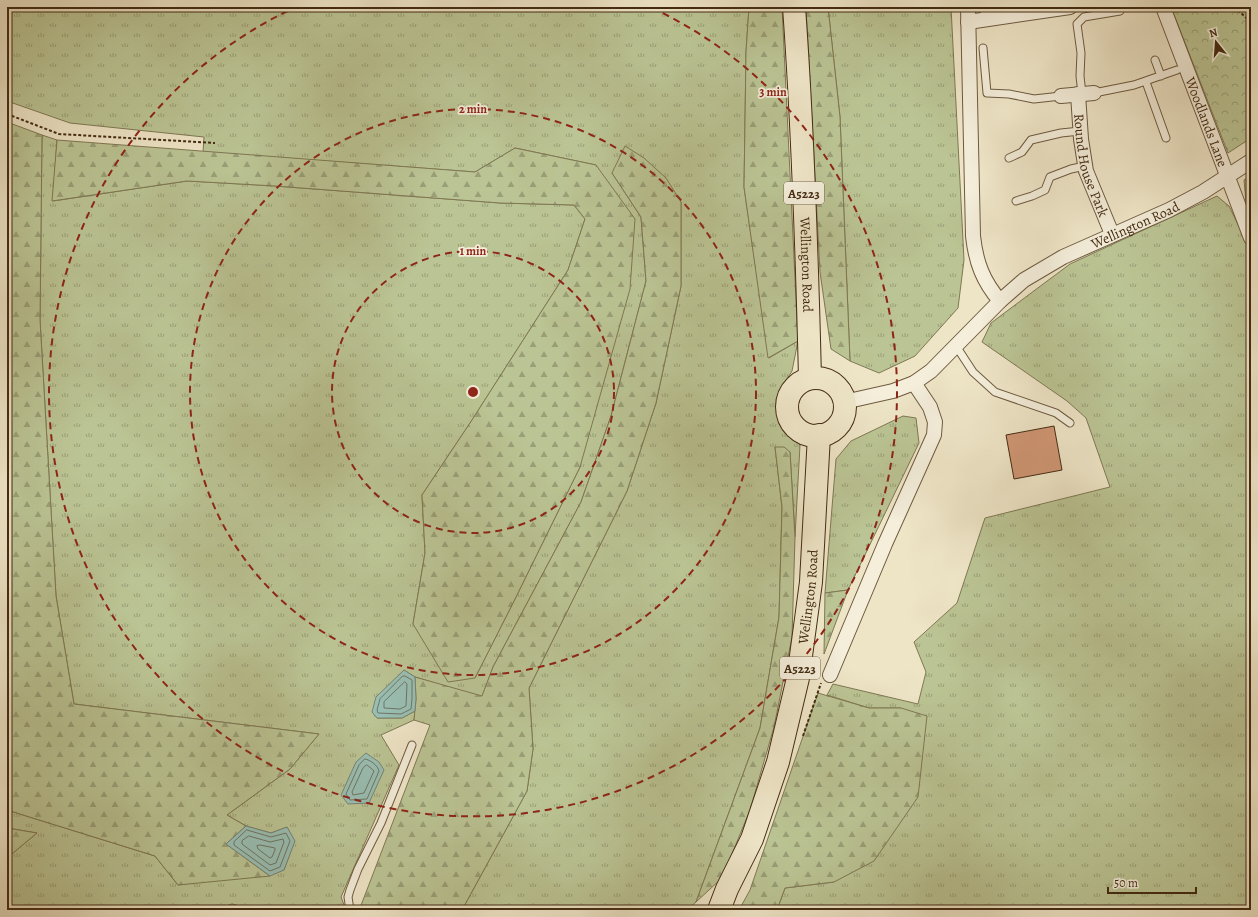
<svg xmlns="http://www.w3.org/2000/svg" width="1258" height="917" viewBox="0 0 1258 917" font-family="Alegreya,serif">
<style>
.grass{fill:url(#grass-tufts);stroke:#7f7853}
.forest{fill:url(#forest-firs);stroke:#7f7853}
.park{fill:url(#park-crowns);stroke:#7f7853}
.water{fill:#99bfb4;stroke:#778473}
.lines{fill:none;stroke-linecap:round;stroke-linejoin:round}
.shore{stroke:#6e7563;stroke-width:1}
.building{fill:#d09674;stroke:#432b12}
.service-casing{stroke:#6e5a3f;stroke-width:9}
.minor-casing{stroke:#6e5a3f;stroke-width:16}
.primary-casing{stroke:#432b12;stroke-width:24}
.path{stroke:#432b12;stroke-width:2;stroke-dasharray:3 2;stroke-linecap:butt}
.service{stroke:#f4eedb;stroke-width:7}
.minor{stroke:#f4eedb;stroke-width:14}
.primary{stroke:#eee5c7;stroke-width:22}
.ring{fill:none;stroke:#8f2418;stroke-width:2;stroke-dasharray:7 5}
.labels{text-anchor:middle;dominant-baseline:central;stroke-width:3.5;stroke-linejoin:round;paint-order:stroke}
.shield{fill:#f4eedb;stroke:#78664e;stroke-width:1}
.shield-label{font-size:13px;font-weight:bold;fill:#432b12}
.street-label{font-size:14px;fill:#432b12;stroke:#f4eedb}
.centre{fill:#8f2418;stroke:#f4eedb;stroke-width:2}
.ring-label{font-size:12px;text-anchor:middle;font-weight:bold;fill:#8f2418;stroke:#f4eedb;stroke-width:3.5;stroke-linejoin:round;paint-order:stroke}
</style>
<defs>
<pattern id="grass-tufts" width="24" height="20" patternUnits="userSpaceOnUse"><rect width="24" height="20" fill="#bbc494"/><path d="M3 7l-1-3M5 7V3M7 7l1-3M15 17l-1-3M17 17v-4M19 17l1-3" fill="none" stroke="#9a9f77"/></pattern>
<pattern id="forest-firs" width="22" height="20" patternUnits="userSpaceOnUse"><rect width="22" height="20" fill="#bbc494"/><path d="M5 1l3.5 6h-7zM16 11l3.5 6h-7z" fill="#9a9f77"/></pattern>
<pattern id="park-crowns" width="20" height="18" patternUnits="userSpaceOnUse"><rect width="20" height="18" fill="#bbc494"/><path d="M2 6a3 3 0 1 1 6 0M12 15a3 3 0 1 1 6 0" fill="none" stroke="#9a9f77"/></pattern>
</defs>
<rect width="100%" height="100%" fill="#eee5c7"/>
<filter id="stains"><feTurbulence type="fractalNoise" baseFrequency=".005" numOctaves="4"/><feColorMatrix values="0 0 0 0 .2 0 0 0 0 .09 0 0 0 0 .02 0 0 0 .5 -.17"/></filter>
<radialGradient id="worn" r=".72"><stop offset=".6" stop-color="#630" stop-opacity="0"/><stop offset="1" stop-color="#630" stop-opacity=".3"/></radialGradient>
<path class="grass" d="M7,7H749L746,52L744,187L769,358L798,341L792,371L779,392L777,415L789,434L800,445L795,537L790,452L775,447L782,507L779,617L760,728L696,902L687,910H462L527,791L533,749L529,688L627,491L656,403L681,286V202L612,173L641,217L646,281L611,416L581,502L493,667L482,697L415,677L404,670L377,718H402L415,711L414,720L381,735L399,765L341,897L346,910H254L232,904L215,910H7V858L37,833L7,828V810L155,856L178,885L284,870L294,841L287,827L271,833L246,826L227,815L290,769L319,734L74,704L56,596L40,320L42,135L57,140L53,201L187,181L275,186L500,203L574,205L585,219L568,270L472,420L422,495L425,553L413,624L475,678L514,601L580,467L596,165L515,148L475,172L203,152L204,137L70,123L7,101Z
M828,7H951L964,260L958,308L915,356L879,373L850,361L840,117Z
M1251,176V203L1246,202L1244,180Z
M1217,196L1229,206L1251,251V910H777L785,888L834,882L901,708H869L827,695L833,684L918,704L926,672L914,642L957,603L985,518L1110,487L1086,418L1067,401L982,342L991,323L1070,264Z
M903,416L916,418L919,443L848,590L825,593L836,459L851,441Z"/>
<path class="forest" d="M749,7H782L798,341L768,358L744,187L746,52Z
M806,7H828L840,117L850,361L831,349L820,272Z
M7,122L42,135L40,320L56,596L74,704L319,734L290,769L227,815L246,826L226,844L270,876L178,885L155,856L7,810Z
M57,140L475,172L515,148L596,165L635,219L630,289L580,467L514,601L475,678L448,682L413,624L425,553L422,495L472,420L568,270L585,219L574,205L500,203L275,186L187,181L52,201Z
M625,146L644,158L666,178L681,202V286L656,403L627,491L529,688L533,749L527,791L462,910H363L360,908L430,725L414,720L416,699L415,677L482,696L493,667L581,502L611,416L646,281L641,217L612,173Z
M775,447H784L790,452L795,537L792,637L774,727L750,810L722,878L696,902L760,728L779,617L782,507Z
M848,590L824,654L825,593Z
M818,693L869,708H901L927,716L918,797L874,861L834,882L785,888L777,910H739L750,890Z
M7,828L37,833L7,858Z
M232,904L254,910H215Z"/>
<path class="park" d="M1171,7H1251V138L1228,153Z"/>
<path class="water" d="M404,670L415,677L416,699L415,711L402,718H377L372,712L376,697Z
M366,753L379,762L384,770L369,803L348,804L341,795L356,762Z
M246,826L271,833L287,827L295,841L284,870L270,876L226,844Z"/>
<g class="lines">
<path class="shore" d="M403,676H405L412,680V699L411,709L401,714L378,713L377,710L380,699Z
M405,682L407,684L406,706L400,709L384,708V702Z
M365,759C371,760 378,766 379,771L367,799L350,800L346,794L359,765Z
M367,765L372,769L374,771L364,793L353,795L352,792L363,768Z
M247,830L271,837L286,833L290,841L280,867L270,871L234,845V842Z
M249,836L270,842L283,839L284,842L276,863L270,865L242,844V841Z
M260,845L275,848V850L272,857L270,858L258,849L257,846Z"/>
</g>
<path class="building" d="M1054,426L1062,470L1014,479L1006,435Z"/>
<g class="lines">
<defs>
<path id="service" d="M984,7L985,19
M983,48L987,93L1009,94L1034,99L1061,96
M1155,60L1161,76
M1146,82L1166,138
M1094,93L1134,85L1177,70
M1082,94L1080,76L1081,53L1077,24L1084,17L1120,11
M1009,158L1022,152L1031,140L1061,133L1080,131
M1016,201L1032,196L1045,190L1050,177L1071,169L1085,166
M956,346L973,372L995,392L1056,413L1070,423
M350,910L348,897L350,890L358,869L381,823L412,745"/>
<g id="minor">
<path d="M968,7L973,236C976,263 983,281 1000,301"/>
<path id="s1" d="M1163,7L1251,238"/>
<path d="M968,22L1070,7"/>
<path id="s2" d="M1078,94L1081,139L1086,171L1112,234"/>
<path d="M1061,96L1094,93"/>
<path id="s3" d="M844,402L893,391L914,383L931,371L1000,301L1024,280L1063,257L1169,210L1203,192L1251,161"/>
<path d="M830,675L885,544L934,435L935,422L930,407L914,383"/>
</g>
<g id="primary">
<path id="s4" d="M794,7C803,131 807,255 810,378"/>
<circle cx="816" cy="407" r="29"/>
<path id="s5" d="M719,910L727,889L752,839L778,762L798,678L811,582L819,435"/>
</g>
</defs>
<use href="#service" class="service-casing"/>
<use href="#minor" class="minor-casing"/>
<use href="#primary" class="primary-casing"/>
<path class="path" d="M1234,7L1251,22
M7,114L59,134L215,143
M803,736L821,683"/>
<use href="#service" class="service"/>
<use href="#minor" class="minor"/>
<use href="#primary" class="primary"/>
</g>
<g class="ring">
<circle cx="473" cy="392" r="141"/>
<circle cx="473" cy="392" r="283"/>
<path d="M652 8A424 424 0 1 1 294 8"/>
</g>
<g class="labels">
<g class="shield">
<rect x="784" y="182" width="40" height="22" rx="3"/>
<rect x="780" y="657" width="40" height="22" rx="3"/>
</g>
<g class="shield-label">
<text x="804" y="193">A5223</text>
<text x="800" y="668">A5223</text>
</g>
<g class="street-label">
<text stroke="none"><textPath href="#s1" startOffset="123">Woodlands Lane</textPath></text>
<text stroke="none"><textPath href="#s2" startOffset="73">Round House Park</textPath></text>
<text stroke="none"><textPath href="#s3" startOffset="348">Wellington Road</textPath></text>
<text stroke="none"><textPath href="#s4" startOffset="258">Wellington Road</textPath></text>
<text stroke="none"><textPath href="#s5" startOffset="328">Wellington Road</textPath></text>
</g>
</g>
<circle cx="473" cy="392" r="6" class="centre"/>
<g class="ring-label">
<text x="773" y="96">3 min</text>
<text x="473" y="113">2 min</text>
<text x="473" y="255">1 min</text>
</g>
<rect width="1258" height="917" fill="none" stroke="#eee5c7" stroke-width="24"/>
<rect x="8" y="8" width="1242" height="901" fill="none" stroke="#432b12" stroke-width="2"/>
<rect x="12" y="12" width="1234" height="893" fill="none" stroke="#432b12"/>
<g transform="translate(1216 42) rotate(343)" stroke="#f4eedb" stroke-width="3" paint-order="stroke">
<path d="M0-3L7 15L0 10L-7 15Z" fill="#432b12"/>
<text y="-6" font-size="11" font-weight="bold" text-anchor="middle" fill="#432b12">N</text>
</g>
<path d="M1108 887v6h88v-6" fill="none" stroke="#432b12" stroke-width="2"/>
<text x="1114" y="887" font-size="12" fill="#432b12" stroke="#f4eedb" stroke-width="3" paint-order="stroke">50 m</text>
<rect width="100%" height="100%" filter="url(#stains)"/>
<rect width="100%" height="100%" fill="url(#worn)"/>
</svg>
